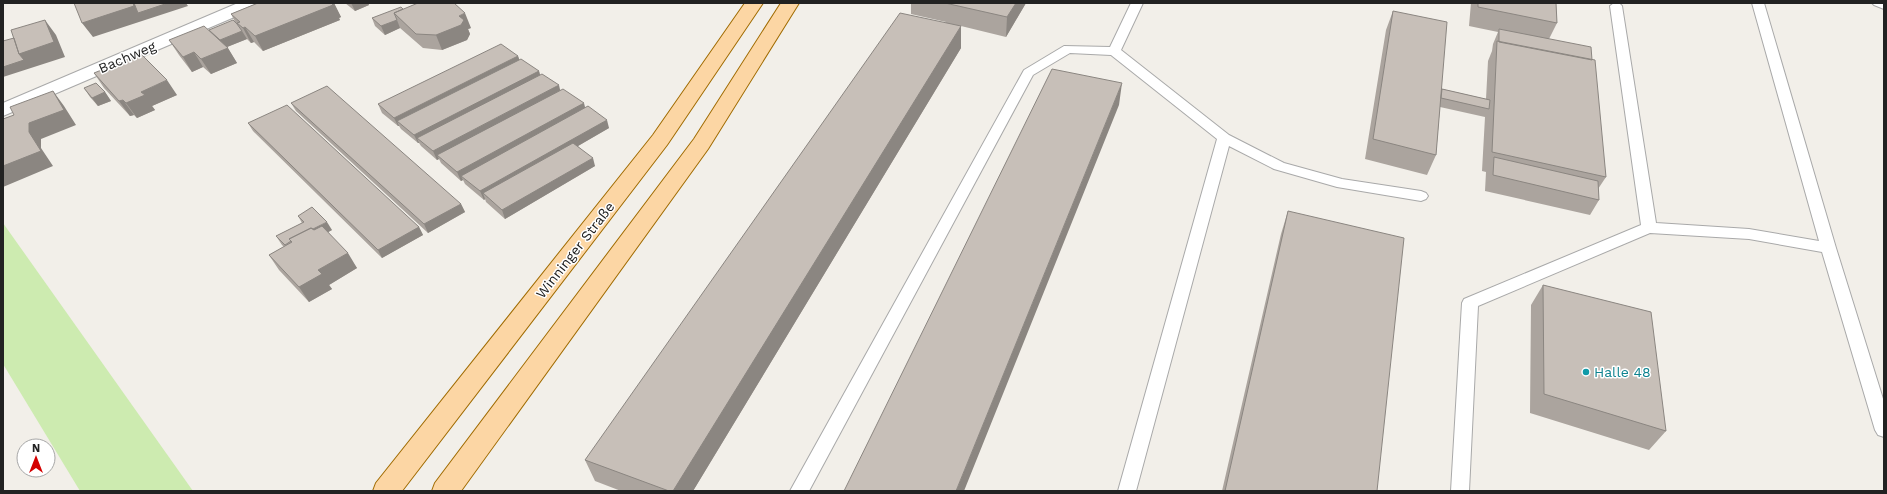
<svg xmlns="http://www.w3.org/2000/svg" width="1887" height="494" viewBox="0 0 1887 494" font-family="'Work Sans',sans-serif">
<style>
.grass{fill:#cdebb0}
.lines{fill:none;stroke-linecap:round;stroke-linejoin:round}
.service-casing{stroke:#a9a9a9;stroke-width:2}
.minor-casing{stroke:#a9a9a9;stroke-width:2}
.primary-casing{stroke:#a06b00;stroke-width:2}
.service{fill:#fff;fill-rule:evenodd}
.minor{fill:#fff;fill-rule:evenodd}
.primary{fill:#fcd6a4;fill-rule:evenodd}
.wall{fill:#aba49e}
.shaded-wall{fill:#8b8681}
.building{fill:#c7bfb8;stroke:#8b8681}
.culture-dot{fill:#0f9aa8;stroke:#fff;stroke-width:1.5}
.labels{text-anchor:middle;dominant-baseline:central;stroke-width:3;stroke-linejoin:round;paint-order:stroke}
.street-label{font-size:14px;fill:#222;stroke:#fff}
.culture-label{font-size:14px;fill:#0d838f;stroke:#fff;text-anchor:start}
</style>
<rect width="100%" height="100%" fill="#f2efe9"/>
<path class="grass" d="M3,223L193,491H80L3,364Z"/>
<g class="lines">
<defs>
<path id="service" d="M1131,3H1143L1121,50L1229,135L1284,163L1342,179L1421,191L1426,193L1428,196L1426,199L1421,201L1337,187L1274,169L1229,146L1136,491H1118L1217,139L1111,55L1070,53L1033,75L809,491H790L1024,70L1064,46L1110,47Z
M1614,3L1620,4L1622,6L1656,223L1749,229L1819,241L1752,3H1764L1836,248L1884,402V437L1878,435L1875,430L1822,252L1749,239L1650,233L1478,306L1469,491H1451L1462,303L1464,299L1641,225L1610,6Z
M1872,3H1884V9L1874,5Z"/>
<path id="minor" d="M238,3H261L258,7L3,116V103Z"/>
<path id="primary" d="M745,3H763L667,145L402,491H373L376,483L653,135Z
M781,3H799L708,149L461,491H432L435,483L694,139Z"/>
</defs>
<use href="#service" class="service-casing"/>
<use href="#minor" class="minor-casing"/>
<use href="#primary" class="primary-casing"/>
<use href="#service" class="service"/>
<use href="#minor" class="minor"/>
<use href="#primary" class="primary"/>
</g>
<path class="wall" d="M258,3H334L341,17L339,18L340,20L263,51L254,42L251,43L247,39L227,47L237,63L211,74L203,67L192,72L179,55L169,40L209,30L235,22L231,14Z
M345,3H368L369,5L355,11Z
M911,3H1026L1006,37L961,26V48L693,491H621L595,481L585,460L946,22L911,14Z
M1471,3H1556L1557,23L1549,39L1592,60L1606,177L1598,189L1599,200L1590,215L1485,191L1486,172L1482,171L1485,117L1440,107L1436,155L1427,175L1365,159L1386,30L1393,11L1442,89L1486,99L1488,61L1492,51L1493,44L1498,32L1469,26Z
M403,9L471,28L468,29L470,34L467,40L442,50L423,48L400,28L385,35L375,26L372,18Z
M518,56L519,60L539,71L540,75L585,108L609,128L578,146L595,166L505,219L486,202L485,199L484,200L465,184L463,180L461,181L441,163L439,159L437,160L421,146L419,143H418L401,129L399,126H398L382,113L378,104Z
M94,73L177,95L152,106L155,110L137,118L134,115L130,116L104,88Z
M84,88L105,92L111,101L98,106L90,97Z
M291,103L461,204L465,212L428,233L296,111Z
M248,123L419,227L423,235L382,258L253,131Z
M1288,211L1377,491H1222L1281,234Z
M298,216L332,230L328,232L357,268L329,285L332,289L309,302L279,270L269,255L284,247L282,245L276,236L302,223Z
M1543,285L1666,431L1649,450L1530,413L1531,305Z"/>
<path class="shaded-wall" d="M133,3H186L188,6L93,37L82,23Z
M332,3H334L341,17L339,18L340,20L263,51L255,36Z
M351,3H368L369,5L355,11Z
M1016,3H1026L1006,37L1007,17Z
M465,13L471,28L468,29L470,34L467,40L442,50L436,35L459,16Z
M45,20L56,35L65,57L3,77V67L19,54Z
M397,20L400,28L385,35L381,26Z
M961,26V48L693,491H673Z
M245,27L254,42L251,43L243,28Z
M242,31L247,39L222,49L218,41Z
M228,48L237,63L211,74L201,59Z
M194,52L203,67L192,72L183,57Z
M518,56L521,64L397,121L399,126H398L394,118Z
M539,71L541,79L417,138L419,143H418L414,135Z
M167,80L177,95L152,106L155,110L137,118L126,103L141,92Z
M1122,83L1119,105L964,491H956Z
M559,85L561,94L437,155L439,159L437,160L433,151Z
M53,91L64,106L76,125L41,139V148L53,166L3,187V166L29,132V123Z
M105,92L111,101L98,106L92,98Z
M123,100L134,115L130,116L119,101Z
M584,103L586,111L461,176L463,180L461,181L457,172Z
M607,120L609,128L488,198L483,193L485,199L484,200L480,191Z
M593,158L595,166L505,219L502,210Z
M461,204L465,212L428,233L424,224Z
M327,222L332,230L297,249L291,241Z
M419,227L423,235L382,258L378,250Z
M348,253L357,268L329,285L332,289L309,302L299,287L318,270Z"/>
<path class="building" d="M74,3H133L134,6L82,23Z
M134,3H168L138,13Z
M258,3H332H331L333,5L255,36L245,27L243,28L237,23L240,22L231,14Z
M418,3H454L465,13L459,16L464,20L461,25L436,35L416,34L394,13Z
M945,3H1016L1007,17Z
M1478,3H1556L1557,23L1478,7Z
M401,7L403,9L394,13L397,20L381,26L372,18Z
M1393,11L1447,22L1436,155L1373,139Z
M900,13L961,26L673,491H669L585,460Z
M45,20L54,42L19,54L11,30Z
M233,20L237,24L242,31L220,40L209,30Z
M204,26L228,48L201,59L194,52L183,57L169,40Z
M1499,29L1591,47L1592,60L1499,42Z
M14,38L19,54L24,60L3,67V41Z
M1497,41L1595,60L1606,177L1492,152Z
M501,44L518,56L394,118L378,104Z
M141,54L167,80L141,92L145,95L126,103L123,100L119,101L94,73Z
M521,59L539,71L414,135L397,121Z
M1052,69L1122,83L956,491H844Z
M542,74L559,85L433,151L417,138Z
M96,83L105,92L92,98L84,88Z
M327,86L461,204L424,224L291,103Z
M563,89L584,103L457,172L437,155Z
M1442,89L1490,100L1489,109L1441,98Z
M53,91L64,110L29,123V132L41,151L3,166V119L14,115L10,107Z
M287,105L419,227L378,250L248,123Z
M588,106L607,120L480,191L461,176Z
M573,143L593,158L502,210L483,193Z
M1494,157L1598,181L1599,200L1493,175Z
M312,207L327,222L313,229L311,228L289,239L291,241L285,245L276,236L304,222L298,216Z
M1288,211L1404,238L1377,491H1225Z
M322,226L348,253L318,270L322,274L299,287L269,255L292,242L289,239L311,228L314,230Z
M1543,285L1651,312L1666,431L1544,394Z"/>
<circle class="culture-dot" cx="1586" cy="372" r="4"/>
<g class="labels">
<g class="street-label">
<text transform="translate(127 57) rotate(-23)">Bachweg</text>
<text transform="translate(575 250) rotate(-52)">Winninger Straße</text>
</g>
<g class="culture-label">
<text x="1594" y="372">Halle 48</text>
</g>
</g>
<rect width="1887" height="494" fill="none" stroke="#222222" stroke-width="8"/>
<g transform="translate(36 458)"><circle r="19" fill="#ffffff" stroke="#a7a7a7"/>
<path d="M0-3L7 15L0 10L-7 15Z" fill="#d40000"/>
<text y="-6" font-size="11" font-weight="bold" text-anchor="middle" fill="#222222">N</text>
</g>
</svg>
